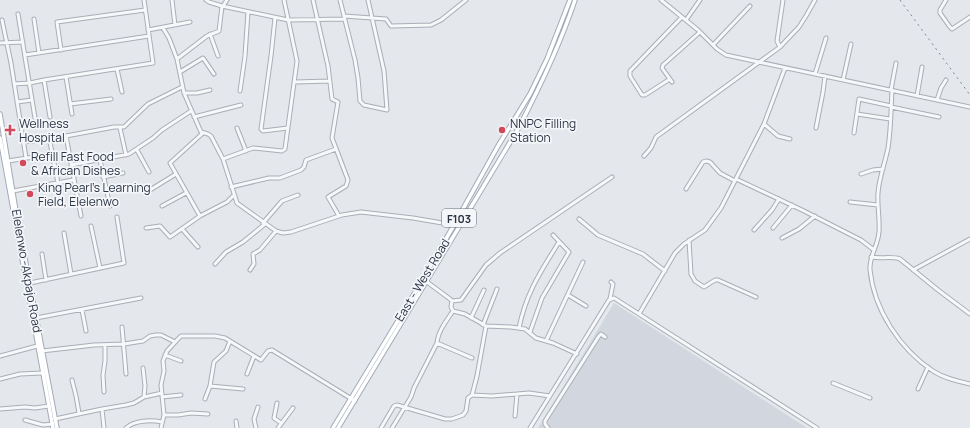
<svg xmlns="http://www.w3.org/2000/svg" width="970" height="428" viewBox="0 0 970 428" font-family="Manrope,sans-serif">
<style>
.built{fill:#d2d6de}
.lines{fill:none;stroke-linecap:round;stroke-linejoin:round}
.minor-casing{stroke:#a9aeb7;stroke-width:5}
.major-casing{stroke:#a3abb8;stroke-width:5.5}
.minor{stroke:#f7f8fa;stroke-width:3}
.major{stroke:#fff;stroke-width:3.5}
.rail{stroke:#7d8696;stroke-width:1;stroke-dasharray:2 4;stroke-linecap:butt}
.poi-dot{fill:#d1495b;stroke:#f4f6f9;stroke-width:1.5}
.labels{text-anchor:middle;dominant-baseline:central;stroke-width:3.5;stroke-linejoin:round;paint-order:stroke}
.shield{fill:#f4f6f9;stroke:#676e7b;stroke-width:1}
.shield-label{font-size:11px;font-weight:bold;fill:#2b3445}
.poi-label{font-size:12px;fill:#2b3445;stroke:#f4f6f9;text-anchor:start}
.street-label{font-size:12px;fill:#2b3445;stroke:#f4f6f9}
</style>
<rect width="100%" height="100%" fill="#e4e7ec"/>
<path class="built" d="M614,303L807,428H538Z"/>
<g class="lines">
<defs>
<path id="minor" d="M172,0L175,25
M206,0L209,2L222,6L288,20L345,19
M313,0L328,66L332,99L338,102L332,138L348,180L346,186L328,197L339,216
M340,0L355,60L358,78L360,101L364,105L387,110L384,71L368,0
M661,0L698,30L717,49L726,55L970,107
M946,0L940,10V13L950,27L952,29L970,17
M222,6L219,31L207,36L177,59L184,93L201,132L208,134L211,136L223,159L237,203L276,231L283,233L291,232L342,215L361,212L413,218L454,225
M223,6L227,0
M18,14L35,118
M344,16L386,19L391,26L431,25L441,20L466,0
M275,18L271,56L261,129L263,131L288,128
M34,19L39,53
M2,20L11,63L26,158
M686,20L700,0
M163,28L169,38L177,59
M148,30L190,22
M210,34L218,56
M0,43L23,42
M713,45L750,6
M780,47L777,41L783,0
M61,50L57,22L145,10
M25,55L149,36
M117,69L122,92
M180,72L203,58L214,74
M815,74L826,38
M66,77L72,114
M670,79L645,95H642L630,76V71L682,17
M44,80L50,117
M843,80L851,44
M295,82L330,81
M672,82L662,68L663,65L700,32
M14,84L30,83L44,80L153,63L144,0
M891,90L896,63
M892,90C891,109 891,129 888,148C885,163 879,178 878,193C877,206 880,218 879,232C878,246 869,256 870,270C874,310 900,349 933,371C944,378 957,381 970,384
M240,91L245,56L248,12
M184,93H197L210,90
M917,96L922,67
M937,100L941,88L946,80
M17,102L32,100
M70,104L111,99
M891,107L939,117
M857,114L890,119
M194,117L241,105
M764,124L778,136L790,139
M120,128L126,155
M237,128L246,151
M816,128L823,92L825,76
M854,133L859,99L891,106
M49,137L58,183
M23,142L50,139
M137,150L149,172
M644,156L651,148L656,137L780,47L799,27L806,16L815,0
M223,159L253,148L282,151L285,149L297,61L284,0
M100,160L110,206
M8,161L53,154
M71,165L129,154L153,138L162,130L191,111
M861,174L873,170L883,169
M103,177L123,173
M736,179L802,210L861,240L874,250
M231,187L269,178H280L301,170L304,167L306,160L336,149
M686,189L703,162L706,161L710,162L720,173L735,181
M150,190L176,174
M13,191L73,180
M850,202L878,205
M162,206L186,193
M81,216L66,136L114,127H124L148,104L182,87
M200,216L170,163L203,133
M579,219L598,235L643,254L665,271
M263,223L282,201L298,195
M91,226L100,268
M146,228L160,226L170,237L200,216L227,202L233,196
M773,228L792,205
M182,229L198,247
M754,230L772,210L779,199
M64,233L71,274
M782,238L799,229L815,216
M689,240L691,274L695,281L704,287L715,280H718L756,297
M42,254L46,280
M871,257C881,259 892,256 900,259L938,290L970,314
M215,264L226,252L243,242L265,224
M250,270L254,264L253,254L260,250L276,231
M913,270L970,239
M427,282L450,299L452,301L451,307L453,311L465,314L486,326L511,327L525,329L536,338L553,343L577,354
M30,283L124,263L117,217
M568,295L586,306
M610,299L613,284L611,282
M452,301L461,300L486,265L500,253L612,177
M82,310L86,331
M453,311C447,320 438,331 437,343L472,358
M639,314L675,253L684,244L705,230L721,208L764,124L785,68
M36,318L141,298
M471,318L484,290
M483,325L497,289
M122,327L126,374
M519,328C526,293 541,271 559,242
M530,332L542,298L569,252L553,235
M546,341L583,262
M42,351L94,345L124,344L143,341L150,336L156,335H161L175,342
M165,355L181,361
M0,356L37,346
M143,368L145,386L144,397
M247,374L254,356
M0,379L20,374L42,373
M72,380L76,396L79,413
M833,383L870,398
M210,386L243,389
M918,389L928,367
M104,392L103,375L105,361V345
M472,395L492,396L529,393L550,396
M162,397L181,395
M205,399L210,386L214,362L226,351L230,341
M277,403L274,418L281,423
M0,409L25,407L35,408L49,406
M102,409L104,428
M164,415H178L191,413L208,414
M515,416L517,394
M55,419L102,409L126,405L134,403L144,397L162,393
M25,420L43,425L53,424
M236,421L237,428
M126,428C135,420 151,420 162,422
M161,428L164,415L161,385L164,371L163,361L167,351L178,339L181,336H215L225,338L261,360L268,351L272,350L355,401
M256,428L254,419L258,407
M278,428L293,408
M381,428L394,406L397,405L445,419H452L463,415L466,411L468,398L472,395L477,376L486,326
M392,428L411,397L414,388L437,343
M530,428L609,300L614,298L817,428
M548,428L545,424V421L599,336L601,334L605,337"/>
<path id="major" d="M0,114L16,211L57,428
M0,138L53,428
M333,428L410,301L454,225L498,146L530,94L547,59L570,0
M338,428L518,129C540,87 560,45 575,0"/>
</defs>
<use href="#minor" class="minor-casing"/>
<use href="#major" class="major-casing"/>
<use href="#minor" class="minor"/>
<use href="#major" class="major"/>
<path class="rail" d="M900,0L970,95"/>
</g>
<g class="poi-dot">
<path d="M8 124h4v4h4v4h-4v4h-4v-4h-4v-4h4z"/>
<circle cx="502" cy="130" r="4"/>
<circle cx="23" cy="163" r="4"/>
<circle cx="30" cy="194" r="4"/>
</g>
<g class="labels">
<rect class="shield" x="442" y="209" width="34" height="18" rx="3"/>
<g class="shield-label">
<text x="459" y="218">F103</text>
</g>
<g class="poi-label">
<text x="19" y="123">Wellness<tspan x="19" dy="14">Hospital</tspan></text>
<text x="510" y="123">NNPC Filling<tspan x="510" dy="14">Station</tspan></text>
<text x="31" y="156">Refill Fast Food<tspan x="31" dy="14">&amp; African Dishes</tspan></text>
<text x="38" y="187">King Pearl's Learning<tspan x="38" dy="14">Field, Elelenwo</tspan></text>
</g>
<g class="street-label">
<text transform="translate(27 271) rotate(80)">Elelenwo -Akpajo Road</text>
<text transform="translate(422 280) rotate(-59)">East - West Road</text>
</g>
</g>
</svg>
